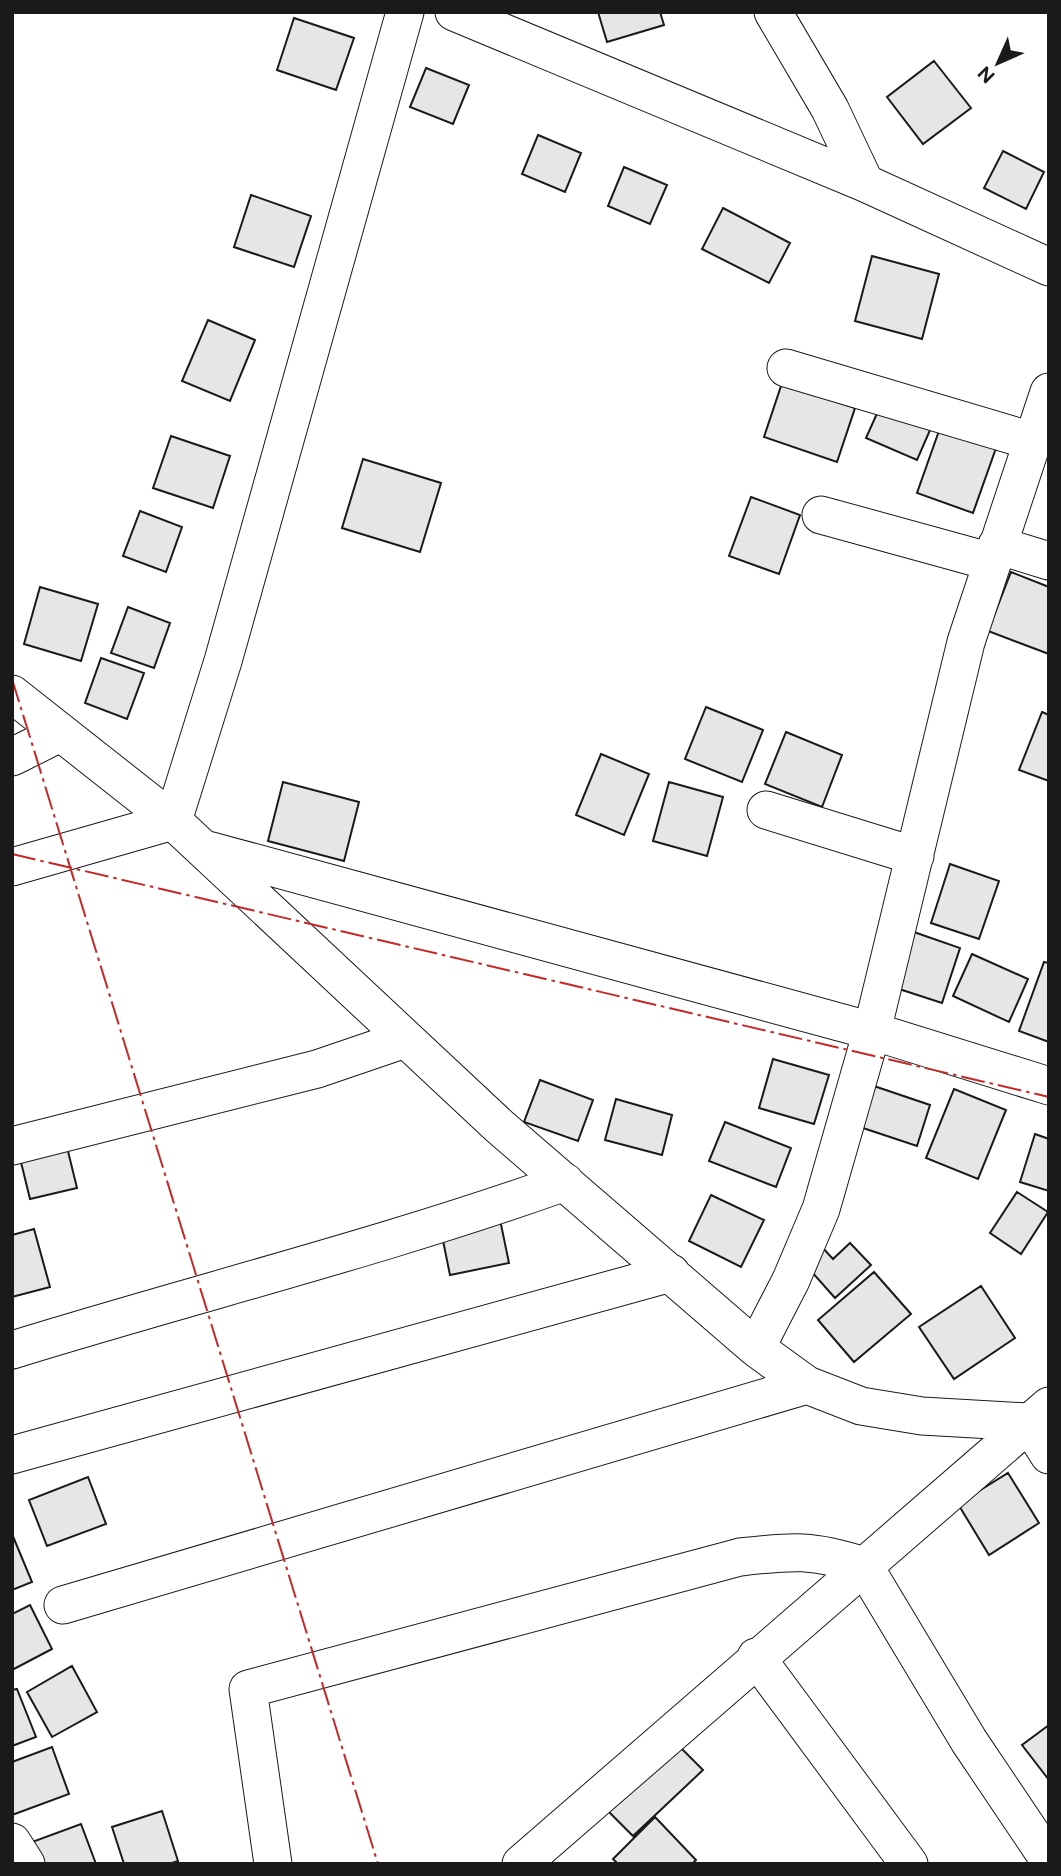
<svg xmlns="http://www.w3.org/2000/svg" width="1061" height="1876" viewBox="0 0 1061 1876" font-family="Figtree,sans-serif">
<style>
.building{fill:#e6e6e6;stroke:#1a1a1a;stroke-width:2}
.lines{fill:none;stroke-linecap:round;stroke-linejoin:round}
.minor-casing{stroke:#1a1a1a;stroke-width:39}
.minor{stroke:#fff;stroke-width:37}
.power{stroke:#c62828;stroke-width:2;stroke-dasharray:24 5 3.5 5;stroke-linecap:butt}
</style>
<rect width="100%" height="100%" fill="#fff"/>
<path class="building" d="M598,12H660L664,25L607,42Z
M294,18L354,38L336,90L277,70Z
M934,61L971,108L923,144L887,97Z
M426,68L469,85L453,124L410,107Z
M538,135L581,153L565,192L522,174Z
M1003,151L1044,172L1026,209L984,188Z
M624,167L667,185L650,224L608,206Z
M251,195L311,216L294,267L234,247Z
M723,208L790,243L769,283L702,249Z
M872,256L939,274L922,339L855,321Z
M208,320L255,340L230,401L182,381Z
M782,383L855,408L837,462L764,437Z
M883,400L934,421L917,460L866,438Z
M940,428L996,448L973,513L917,493Z
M171,436L230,456L213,508L153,488Z
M363,459L441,483L420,552L342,528Z
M751,497L800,515L779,574L729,556Z
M140,511L182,527L166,572L123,556Z
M1011,572L1049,587V654L988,631Z
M40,587L98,604L81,661L24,644Z
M128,607L170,623L154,668L111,653Z
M101,658L144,673L127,719L85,703Z
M706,707L763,730L742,782L685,759Z
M1042,712L1049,715V781L1019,770Z
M786,732L842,755L822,807L765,784Z
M601,754L649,774L624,835L576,815Z
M283,782L359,802L344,861L268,841Z
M669,782L723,797L707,856L653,841Z
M950,864L999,881L979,939L931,923Z
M911,931L960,948L942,1003L893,987Z
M972,954L1028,979L1009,1022L953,996Z
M1044,962L1049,963V1042L1019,1031Z
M773,1059L829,1075L814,1124L759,1108Z
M540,1080L593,1100L578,1141L524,1122Z
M871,1085L930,1105L917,1146L857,1126Z
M954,1089L1006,1110L978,1179L926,1158Z
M616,1099L672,1115L662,1155L605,1140Z
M725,1122L791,1148L776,1187L709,1161Z
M1035,1134L1049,1139V1191L1020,1182Z
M66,1143L77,1188L30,1199L19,1154Z
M1017,1192L1048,1212L1021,1254L990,1233Z
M711,1195L764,1220L741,1267L689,1241Z
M497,1205L509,1263L450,1275L438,1216Z
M34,1229L50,1287L12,1297V1235Z
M850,1243L871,1265L835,1298L803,1262L821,1246L833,1259Z
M874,1272L911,1314L854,1362L818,1320Z
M981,1286L1015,1338L954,1379L919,1327Z
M1008,1473L1039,1523L989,1555L958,1504Z
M88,1477L106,1524L47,1546L29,1500Z
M12,1534L32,1582L12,1590Z
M30,1605L52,1649L12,1670V1614Z
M72,1666L97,1712L52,1737L27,1692Z
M17,1689L36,1737L12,1746V1690Z
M1049,1725V1780L1022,1745Z
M678,1745L703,1770L633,1836L608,1811Z
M52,1747L69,1794L12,1815V1762Z
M162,1811L178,1861L169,1864H124L112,1827Z
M655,1817L696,1860L692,1864H618L613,1859Z
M81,1824L96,1864H40L32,1842Z"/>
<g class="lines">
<defs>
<path id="minor" d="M454,12L865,183L1049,267
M773,12L830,109L865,183
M786,368L1032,441
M821,515L992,562
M997,545L1049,561
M12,694L173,821L499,1126L756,1348L807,1385L861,1406L922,1416L1028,1422L1049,1455
M12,757L60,733
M766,810L915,856
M208,850L872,1031L1049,1086
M12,867L173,821L223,661L405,12
M12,1146L317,1069L405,1039
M756,1348L791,1280L821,1209L872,1031L966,642L1049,392
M12,1350C196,1293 383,1247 565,1182
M12,1455L671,1273
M63,1605L807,1385
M756,1657L909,1864
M12,1842L26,1864
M273,1864L248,1689L740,1557C793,1551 813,1549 864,1566L969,1741L1049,1860
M521,1864L1049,1406"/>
</defs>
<use href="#minor" class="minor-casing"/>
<use href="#minor" class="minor"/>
<path class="power" d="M12,679L378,1864
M12,854L1049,1097"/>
</g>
<rect width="1061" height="1876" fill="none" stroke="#1a1a1a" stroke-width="28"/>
<g transform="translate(998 63) rotate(225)" stroke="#ffffff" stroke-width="5" paint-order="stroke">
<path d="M0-5L12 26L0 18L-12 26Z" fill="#1a1a1a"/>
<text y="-10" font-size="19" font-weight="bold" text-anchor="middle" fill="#1a1a1a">N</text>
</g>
</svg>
